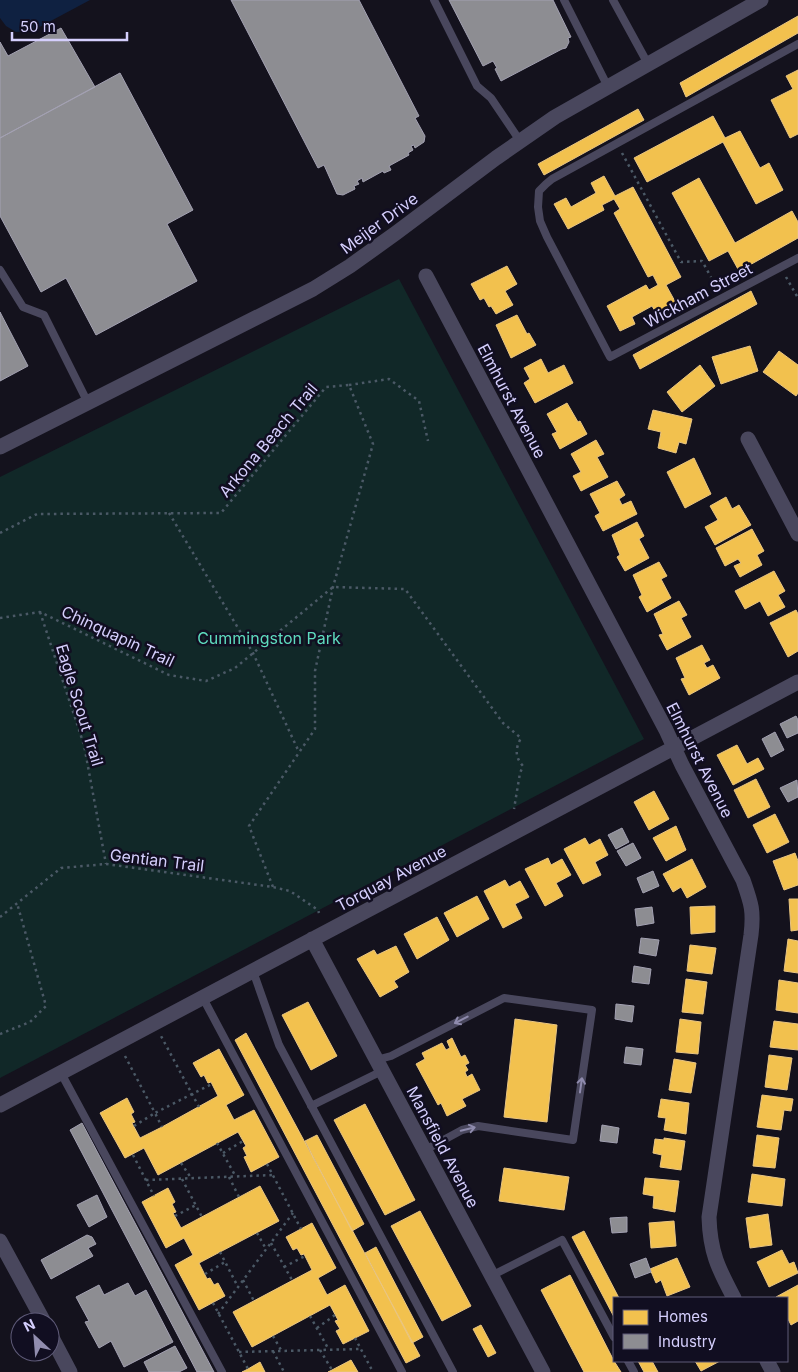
<svg xmlns="http://www.w3.org/2000/svg" width="798" height="1372" viewBox="0 0 798 1372" font-family="Inter,sans-serif">
<style>
.green{fill:#112828}
.water{fill:#0f2141}
.homes{fill:#f2c14e;stroke:#e9c582}
.industry{fill:#8d8d92;stroke:#a3a1b2}
.lines{fill:none;stroke-linecap:round;stroke-linejoin:round}
.path{stroke:#4b5966;stroke-width:2.5;stroke-dasharray:2.5 4;stroke-linecap:butt}
.service{stroke:#49475d;stroke-width:8}
.minor{stroke:#49475d;stroke-width:15}
.oneway{stroke:#8f8bad}
.labels{text-anchor:middle;dominant-baseline:central;stroke-width:5;stroke-linejoin:round;paint-order:stroke}
.street-label{font-size:16px;fill:#d5cffd;stroke:#110e21}
.park-label{font-size:16px;fill:#5edbbe;stroke:#110e21}
</style>
<rect width="100%" height="100%" fill="#14121d"/>
<path class="green" d="M399,279L644,739L0,1078V477Z"/>
<path class="water" d="M0,0H90L32,31L16,32L6,26L0,18Z"/>
<path class="homes" d="M798,16V33L686,97L680,83Z
M798,70V134L790,138L771,100L793,89L786,76Z
M638,109L644,120L544,175L538,164Z
M713,116L725,138L740,131L760,168L769,163L783,190L756,204L723,142L647,182L634,158Z
M604,176L615,196L633,187L681,277L666,285L677,305L658,316L652,306L632,317L635,324L620,331L607,306L646,285L649,290L658,285L653,275L648,277L614,213L620,209L614,199L602,205L604,210L568,229L554,204L566,198L571,207L596,193L591,183Z
M699,178L735,243L792,211L798,222V238L739,271L728,251L709,261L672,193Z
M507,266L517,284L505,291L513,305L496,314L491,306L489,307L484,298L480,300L471,284Z
M751,291L757,304L640,369L633,355Z
M517,315L527,334L529,333L536,345L511,358L496,325Z
M750,346L758,371L721,384L712,357Z
M779,351L798,365V393L796,396L763,372Z
M541,359L548,373L564,365L573,383L535,403L524,383L530,379L524,368Z
M700,365L715,386L682,412L667,392Z
M567,403L578,422L580,421L587,434L560,449L552,434L557,432L547,414Z
M653,410L692,419L686,444L679,442L676,453L658,448L661,432L648,429Z
M596,440L604,454L597,457L608,477L581,491L573,476L581,472L571,454Z
M694,458L711,494L685,508L667,472Z
M617,481L625,495L619,499L622,505L631,501L637,514L603,531L595,516L600,513L590,494Z
M726,497L732,509L739,505L751,525L715,545L705,527L718,520L710,506Z
M637,522L644,536L639,539L649,558L625,571L617,557L620,555L612,535Z
M752,529L764,551L757,555L762,565L740,577L734,566L741,563L738,559L725,566L716,548Z
M659,562L667,576L661,579L671,598L647,612L639,597L642,595L633,575Z
M774,571L785,591L778,595L785,607L768,616L760,601L745,609L735,591Z
M679,601L687,615L681,618L691,637L667,650L659,635L663,634L654,614Z
M796,610L798,614V651L788,657L770,623Z
M702,645L710,660L704,663L707,668L713,665L720,678L689,695L681,679L685,678L676,658Z
M737,745L747,764L758,758L764,769L733,785L717,755Z
M756,779L770,807L748,818L734,790Z
M654,791L669,819L649,830L634,802Z
M775,814L789,842L767,853L753,825Z
M676,826L686,850L666,861L653,838Z
M585,838L589,845L600,839L608,855L595,862L601,875L583,884L564,849Z
M795,853L798,861V885L784,890L773,861Z
M548,858L551,865L562,859L571,875L556,883L563,896L545,906L525,869Z
M692,859L706,887L687,898L681,887L673,892L663,874Z
M505,880L509,887L520,881L529,897L515,904L522,918L503,928L484,891Z
M477,896L489,919L457,937L444,913Z
M789,899H798V930L791,931Z
M715,906V932L691,934L690,907Z
M437,917L449,940L417,959L404,934Z
M788,939L798,941V973L784,971Z
M690,945L716,948L712,974L687,971Z
M396,946L409,972L394,981L398,987L380,997L357,959L374,950L377,955Z
M686,979L707,982L703,1014L682,1012Z
M779,980L798,983V1013L776,1010Z
M308,1002L337,1056L311,1070L282,1015Z
M515,1019L557,1025L547,1122L504,1117Z
M680,1019L701,1022L698,1054L676,1052Z
M774,1021L798,1024V1050L770,1047Z
M246,1033L420,1356L406,1363L235,1040Z
M452,1038L461,1057L465,1055L469,1063L465,1065L468,1070L465,1072L467,1077L472,1074L480,1090L462,1099L466,1106L447,1116L441,1103L438,1105L416,1064L425,1059L422,1053L442,1043L446,1050L450,1048L447,1041Z
M219,1049L244,1095L226,1105L234,1120L254,1110L279,1157L251,1172L244,1157L247,1156L243,1148L246,1146L238,1132L158,1175L144,1148L125,1158L100,1113L127,1098L134,1112L131,1114L135,1122L132,1123L140,1138L162,1127L218,1096L211,1082L208,1083L204,1075L201,1077L193,1063Z
M769,1055L792,1058L787,1090L765,1087Z
M674,1059L696,1063L691,1093L669,1090Z
M762,1095L793,1099L791,1111L784,1110L781,1130L757,1127Z
M661,1099L689,1103L686,1134L664,1130L666,1118L658,1117Z
M365,1104L415,1200L385,1215L334,1120Z
M317,1135L364,1224L352,1231L305,1141Z
M757,1135L779,1138L775,1168L753,1166Z
M664,1138L685,1141L681,1170L660,1167L662,1155L653,1153L655,1139L664,1140Z
M504,1168L569,1177L564,1210L499,1201Z
M752,1174L785,1179L782,1206L748,1202Z
M645,1178L679,1181L675,1212L653,1208L654,1196L643,1194Z
M260,1186L279,1221L199,1263L207,1279L210,1278L214,1285L218,1283L225,1296L199,1310L175,1265L193,1255L184,1238L166,1248L142,1202L168,1188L175,1202L172,1204L176,1212L173,1213L181,1228Z
M420,1211L471,1306L442,1321L391,1226Z
M768,1214L772,1245L750,1248L746,1218Z
M674,1221L676,1246L651,1248L649,1223Z
M312,1223L336,1268L318,1278L327,1295L345,1285L369,1331L343,1344L336,1331L340,1329L335,1321L338,1320L330,1305L252,1347L233,1312L312,1270L304,1254L301,1255L297,1248L293,1250L286,1237Z
M584,1231L619,1298H614V1317L572,1237Z
M376,1247L423,1337L412,1343L365,1253Z
M782,1250L789,1264L794,1262L798,1273L769,1287L757,1262Z
M677,1258L690,1287L667,1296L661,1280L656,1283L650,1269Z
M570,1275L614,1361L621,1372H584L541,1290Z
M798,1285V1321L791,1325L787,1317V1298H777L776,1297Z
M481,1325L496,1353L488,1357L473,1329Z
M351,1360L358,1372H328L332,1370Z
M638,1361H652L658,1372H644Z
M695,1361H720L701,1371Z
M260,1362L265,1372H242L248,1369Z"/>
<path class="industry" d="M231,0H359L419,116L415,118L425,136L424,142L415,148L414,145L411,146L413,150L408,153L409,155L389,166L391,170L384,173L383,171L363,182L362,178L357,181L359,184L354,186L355,189L343,195L337,194L324,165L318,168Z
M449,0H553L571,37L568,38L569,42L566,48L562,49L501,81L495,69L497,68L493,61L483,66Z
M61,28L95,87L0,138V42L8,56Z
M120,73L193,210L167,224L197,281L96,335L66,278L41,292L0,216V138Z
M0,312L28,366L0,381Z
M796,716L798,720V733L787,738L780,724Z
M775,732L784,750L771,757L762,739Z
M797,780L798,797L788,802L780,788Z
M622,828L629,842L616,849L608,835Z
M633,843L641,858L626,866L617,851Z
M653,871L659,886L643,893L637,878Z
M652,907L654,923L637,926L635,909Z
M641,938L659,940L656,956L639,953Z
M634,966L651,969L649,984L632,982Z
M616,1004L634,1006L632,1022L615,1019Z
M626,1047L643,1049L641,1065L624,1063Z
M82,1123L214,1372H197L70,1130Z
M602,1125L619,1128L617,1143L600,1141Z
M97,1195L107,1217L89,1227L77,1205Z
M627,1217V1232L612,1233L610,1218Z
M87,1235L92,1237L96,1244L88,1248L93,1256L51,1279L41,1260Z
M646,1258L651,1272L635,1278L630,1264Z
M128,1283L135,1296L146,1290L173,1342L124,1367L111,1341L99,1348L85,1322L89,1321L76,1297L99,1285L104,1295Z
M175,1346L187,1368L179,1372H149L144,1362Z"/>
<g class="lines">
<path class="path" d="M622,153L681,262L702,261L711,277
M786,277L798,298
M349,385L389,379L419,401L428,441
M169,513L253,653L299,752
M0,533L37,514L221,513L326,387L349,385L373,444L333,587L315,671V729L249,826L273,887
M40,612L84,745L106,864
M0,618L40,612L169,675L206,681L235,668L333,587L405,589L503,723L521,738C515,749 515,757 523,766L520,773L514,809
M0,917L61,868L106,864L273,887L290,891L318,910L319,913
M0,1034L30,1022L46,1006L17,903
M125,1056L155,1113L192,1094L161,1036
M199,1107L192,1094L212,1084
M134,1126L155,1113L162,1127
M217,1143L236,1177
M223,1153L243,1141
M133,1155L154,1196
M181,1163L191,1178
M267,1164L301,1229
M229,1177L239,1197
M182,1179L202,1217
M146,1180L273,1175
M175,1216L196,1205
M257,1233L266,1249
M271,1243L292,1280
M220,1252L238,1287
M284,1267L305,1256
M205,1274L225,1262
M243,1280L254,1301
M213,1303L248,1369
M218,1314L293,1213
M310,1316L329,1350
M317,1328L335,1315
M273,1336L281,1350
M355,1338L373,1372
M320,1350L332,1370
M273,1351L284,1372
M239,1352L361,1349"/>
<path class="service" d="M434,0L477,86L491,98L520,141
M564,0L608,87
M613,0L648,64
M798,44L552,179L546,184L539,191L538,207L540,221L547,237L610,357L798,258
M0,270L23,307L44,315L88,403
M253,971L279,1045L453,1372
M203,998L402,1372
M376,1060L391,1056L504,998L592,1010L573,1140L478,1126L462,1130L425,1150
M61,1073L222,1372
M311,1106L382,1071
M491,1276L562,1240L614,1337
M628,1361L634,1372"/>
<path class="minor" d="M426,276L666,730L682,765L743,880C751,903 754,910 751,935L709,1217C710,1252 718,1268 734,1298
M748,439L798,534
M0,447L313,289L350,266L396,233L496,158L555,117L761,0
M312,939L543,1372
M0,1105L798,682
M0,1241L44,1322
M50,1334L70,1372
M767,1361L773,1372"/>
</g>
<defs><path id="oneway-shaft" d="M-6 0H5M1.5-3L5.5 0L1.5 3" fill="none" stroke-width="1.6" stroke-linecap="round" stroke-linejoin="round" transform="scale(1.25)"/></defs>
<g class="oneway">
<use href="#oneway-shaft" transform="translate(461 1020) rotate(153)"/>
<use href="#oneway-shaft" transform="translate(581 1085) rotate(-82)"/>
<use href="#oneway-shaft" transform="translate(468 1129) rotate(-14)"/>
</g>
<g class="labels">
<g class="street-label">
<text transform="translate(379 223) rotate(-36)">Meijer Drive</text>
<text transform="translate(698 295) rotate(-28)">Wickham Street</text>
<text transform="translate(512 401) rotate(62)">Elmhurst Avenue</text>
<text transform="translate(268 440) rotate(-50)">Arkona Beach Trail</text>
<text transform="translate(118 636) rotate(25)">Chinquapin Trail</text>
<text transform="translate(80 705) rotate(73)">Eagle Scout Trail</text>
<text transform="translate(700 760) rotate(63)">Elmhurst Avenue</text>
<text transform="translate(157 860) rotate(7)">Gentian Trail</text>
<text transform="translate(391 878) rotate(-28)">Torquay Avenue</text>
<text transform="translate(443 1147) rotate(62)">Mansfield Avenue</text>
</g>
<g class="park-label">
<text x="269" y="638">Cummingston Park</text>
</g>
</g>
<rect x="613" y="1297" width="175" height="65" fill="#110e21" stroke="#5f5b79"/>
<rect x="623" y="1310" width="25" height="15" fill="#f2c14e" stroke="#5f5b79"/>
<text x="658" y="1322" font-size="15" fill="#d5cffd">Homes</text>
<rect x="623" y="1334" width="25" height="15" fill="#8d8d92" stroke="#5f5b79"/>
<text x="658" y="1347" font-size="15" fill="#d5cffd">Industry</text>
<g transform="translate(35 1337) rotate(334)"><circle r="24" fill="#110e21" stroke="#5f5b79"/>
<path d="M0-4L9 19L0 12L-9 19Z" fill="#918daf"/>
<text y="-8" font-size="14" font-weight="bold" text-anchor="middle" fill="#d5cffd">N</text>
</g>
<path d="M12 32v8h115v-8" fill="none" stroke="#d5cffd" stroke-width="2.5"/>
<text x="20" y="32" font-size="15" fill="#d5cffd" stroke="#110e21" stroke-width="4" paint-order="stroke">50 m</text>
</svg>
